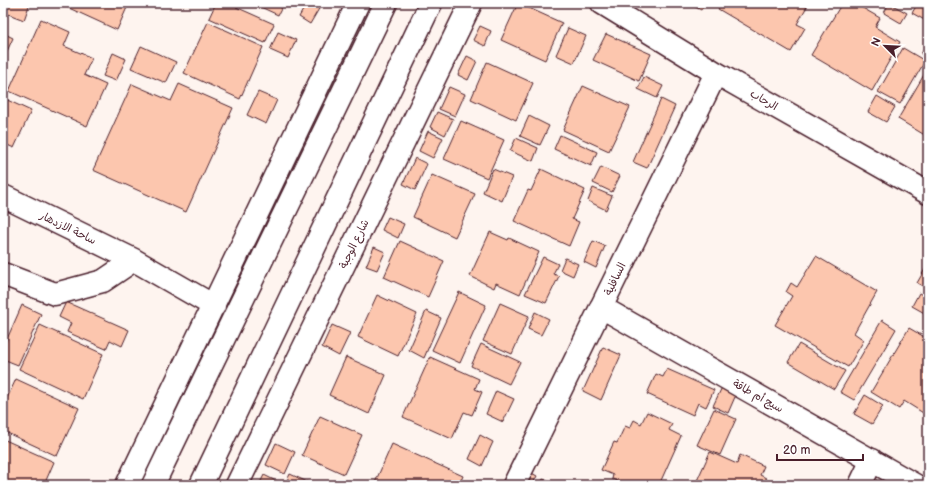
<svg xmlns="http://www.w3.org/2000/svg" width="931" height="488" viewBox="0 0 931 488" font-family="'Balsamiq Sans','Playpen Sans Arabic',sans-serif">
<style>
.building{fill:#fcc6ae;stroke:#4a1f2b}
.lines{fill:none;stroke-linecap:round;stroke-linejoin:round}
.street-casing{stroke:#4a1f2b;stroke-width:25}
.secondary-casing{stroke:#4a1f2b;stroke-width:25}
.street{stroke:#fff;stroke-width:22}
.secondary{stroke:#fff;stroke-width:22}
.labels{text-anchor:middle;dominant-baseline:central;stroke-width:3;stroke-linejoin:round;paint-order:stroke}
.street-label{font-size:11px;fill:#4a1f2b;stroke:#fff}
</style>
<rect width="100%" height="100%" fill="#fef4ef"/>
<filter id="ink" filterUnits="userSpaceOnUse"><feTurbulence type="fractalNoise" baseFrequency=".025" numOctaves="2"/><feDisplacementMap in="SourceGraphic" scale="8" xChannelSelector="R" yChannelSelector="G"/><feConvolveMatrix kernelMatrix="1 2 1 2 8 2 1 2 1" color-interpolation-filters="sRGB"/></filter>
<g filter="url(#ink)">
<path class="building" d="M3,3H30L24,20L3,12Z
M58,3H129L117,30Z
M216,3H227L274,24L265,43L209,18Z
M252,3H284L278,15Z
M307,3H313L320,7L310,24L299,17Z
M518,3L562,23L545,60L501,40Z
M688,3H705L701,10Z
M722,3H809L797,24L805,28L791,52L718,9Z
M842,3H854L880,18L875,27L900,42L872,91L811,55Z
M889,3L907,13L901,23L884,13Z
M918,3H928V22L912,13Z
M41,19L70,32L64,46L92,58L84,75L106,85L87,126L9,91Z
M208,22L263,47L240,99L184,73Z
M480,26L491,31L485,46L473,40Z
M568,28L586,36L574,63L556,55Z
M278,32L296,40L288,58L270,50Z
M3,33L13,38L3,60Z
M606,34L651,54L639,81L593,60Z
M928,42V58L921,54Z
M141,46L176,62L166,83L131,68Z
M903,48L925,61L900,104L878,92Z
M113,53L126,59L116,81L103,76Z
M467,56L477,61L468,80L458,75Z
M487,62L533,83L516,120L471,99Z
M928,68V137L898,119Z
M644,77L663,86L657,98L638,89Z
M132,84L171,101L179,84L233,108L186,212L93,170Z
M583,86L630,107L609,151L563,130Z
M449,87L465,94L455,116L439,109Z
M258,92L277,100L266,124L247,115Z
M877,96L895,107L886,122L868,112Z
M3,98L31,111L14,148L3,143Z
M661,99L675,106L647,168L633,162Z
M437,112L453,119L445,135L430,127Z
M529,116L549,126L540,145L520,136Z
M461,121L504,140L487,178L444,159Z
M428,131L443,138L433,158L419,151Z
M560,135L597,152L591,166L554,149Z
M516,138L538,148L533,161L510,151Z
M415,158L427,164L415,190L403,184Z
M601,167L620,176L612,192L593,183Z
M493,169L512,177L502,201L483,192Z
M541,169L585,190L572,219L579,222L569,246L514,221L528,190L531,191Z
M432,175L475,194L455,237L413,217Z
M593,188L612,196L606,210L588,201Z
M388,217L404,224L398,238L382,230Z
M490,232L508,240L509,238L539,252L520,294L496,283L494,288L470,276Z
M400,241L444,261L428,297L384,277Z
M593,241L605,246L596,268L584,262Z
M374,247L385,252L377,270L366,266Z
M816,256L877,292L854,333L864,340L848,367L775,325L792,296L786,292L791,283L797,287Z
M543,257L558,264L553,274L559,276L546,303L525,294Z
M565,258L578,264L573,276L560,270Z
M928,264V289L917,283Z
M459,292L486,305L460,363L432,350Z
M919,293L928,298V315L912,306Z
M377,295L417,314L398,356L358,337Z
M66,302L129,330L122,346L110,340L106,349L67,332L71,323L59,317Z
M500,303L529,316L512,354L483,341Z
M22,305L41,314L18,365L3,359V348Z
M426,311L441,318L424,358L409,350Z
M535,312L549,319L541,335L528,329Z
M882,320L896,329L854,400L840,392Z
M40,325L103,354L83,399L19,369Z
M332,325L350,333L339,356L322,347Z
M909,328L928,339V416L904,401L899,409L871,392Z
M481,344L520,362L509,384L471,366Z
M799,344L845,371L834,389L788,362Z
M603,347L621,355L601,400L583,391Z
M346,357L386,375L369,414L329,395Z
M430,357L479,379L475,389L482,392L472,415L464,412L452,439L403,417Z
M667,369L714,390L706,407L698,403L693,415L647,394L656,374L663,377Z
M16,379L79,408L57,456L3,431V407Z
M724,383L738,390L728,413L713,406Z
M496,391L514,399L503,422L486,414Z
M865,395L883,406L872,424L854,414Z
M714,409L736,419L720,455L697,445Z
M647,412L672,424L669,430L681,436L659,485H635L630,482L628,485H625L612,479L613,475L601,470L614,442L617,443L625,426L630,428L634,420L641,424Z
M320,416L362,435L344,474L302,455Z
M480,435L493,442L482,466L469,459Z
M3,439L54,462L44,485H3Z
M276,443L295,452L285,474L266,465Z
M392,444L463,476L459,485H374Z
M710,452L737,464L740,455L764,466L760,475L766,478L769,485H695Z
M528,471L537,476L532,485H522Z
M290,474L314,485H285Z
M264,475L280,483L279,485H259Z
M543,479L556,485H540Z"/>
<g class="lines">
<defs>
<path id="street" d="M602,3L716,73L928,193
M3,196L134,260L214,306
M3,274L55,294L103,281L134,260
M601,307L915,485
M127,485L358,3
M237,485L471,3
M514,485L716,73
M860,485L872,460"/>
<path id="secondary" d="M153,485L386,3
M201,485L431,3"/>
</defs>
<use href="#street" class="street-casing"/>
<use href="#secondary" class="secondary-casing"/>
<use href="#street" class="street"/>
<use href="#secondary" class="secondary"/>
</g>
</g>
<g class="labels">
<g class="street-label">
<text transform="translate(764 100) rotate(30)">الرحاب</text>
<text transform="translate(68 228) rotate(26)">ساحة الازدهار</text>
<text transform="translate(354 244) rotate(-64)">شارع الوجبة</text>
<text transform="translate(615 279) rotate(-64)">السافلية</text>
<text transform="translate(758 396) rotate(29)">سيج أم طاقة</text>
</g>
</g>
<rect width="931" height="488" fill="none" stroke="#fff" stroke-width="16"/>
<rect x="8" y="8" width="915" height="472" fill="none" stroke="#4a1f2b" stroke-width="1.5" filter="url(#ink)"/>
<g transform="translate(885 46) rotate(294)" stroke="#ffffff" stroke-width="3" paint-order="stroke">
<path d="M0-3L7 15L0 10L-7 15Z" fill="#4a1f2b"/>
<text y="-6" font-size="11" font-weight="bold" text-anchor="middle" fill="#4a1f2b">N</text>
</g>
<path d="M777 454v6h86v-6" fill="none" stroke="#4a1f2b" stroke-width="2"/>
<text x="783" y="454" font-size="12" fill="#4a1f2b" stroke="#ffffff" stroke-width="3" paint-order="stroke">20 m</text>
</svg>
